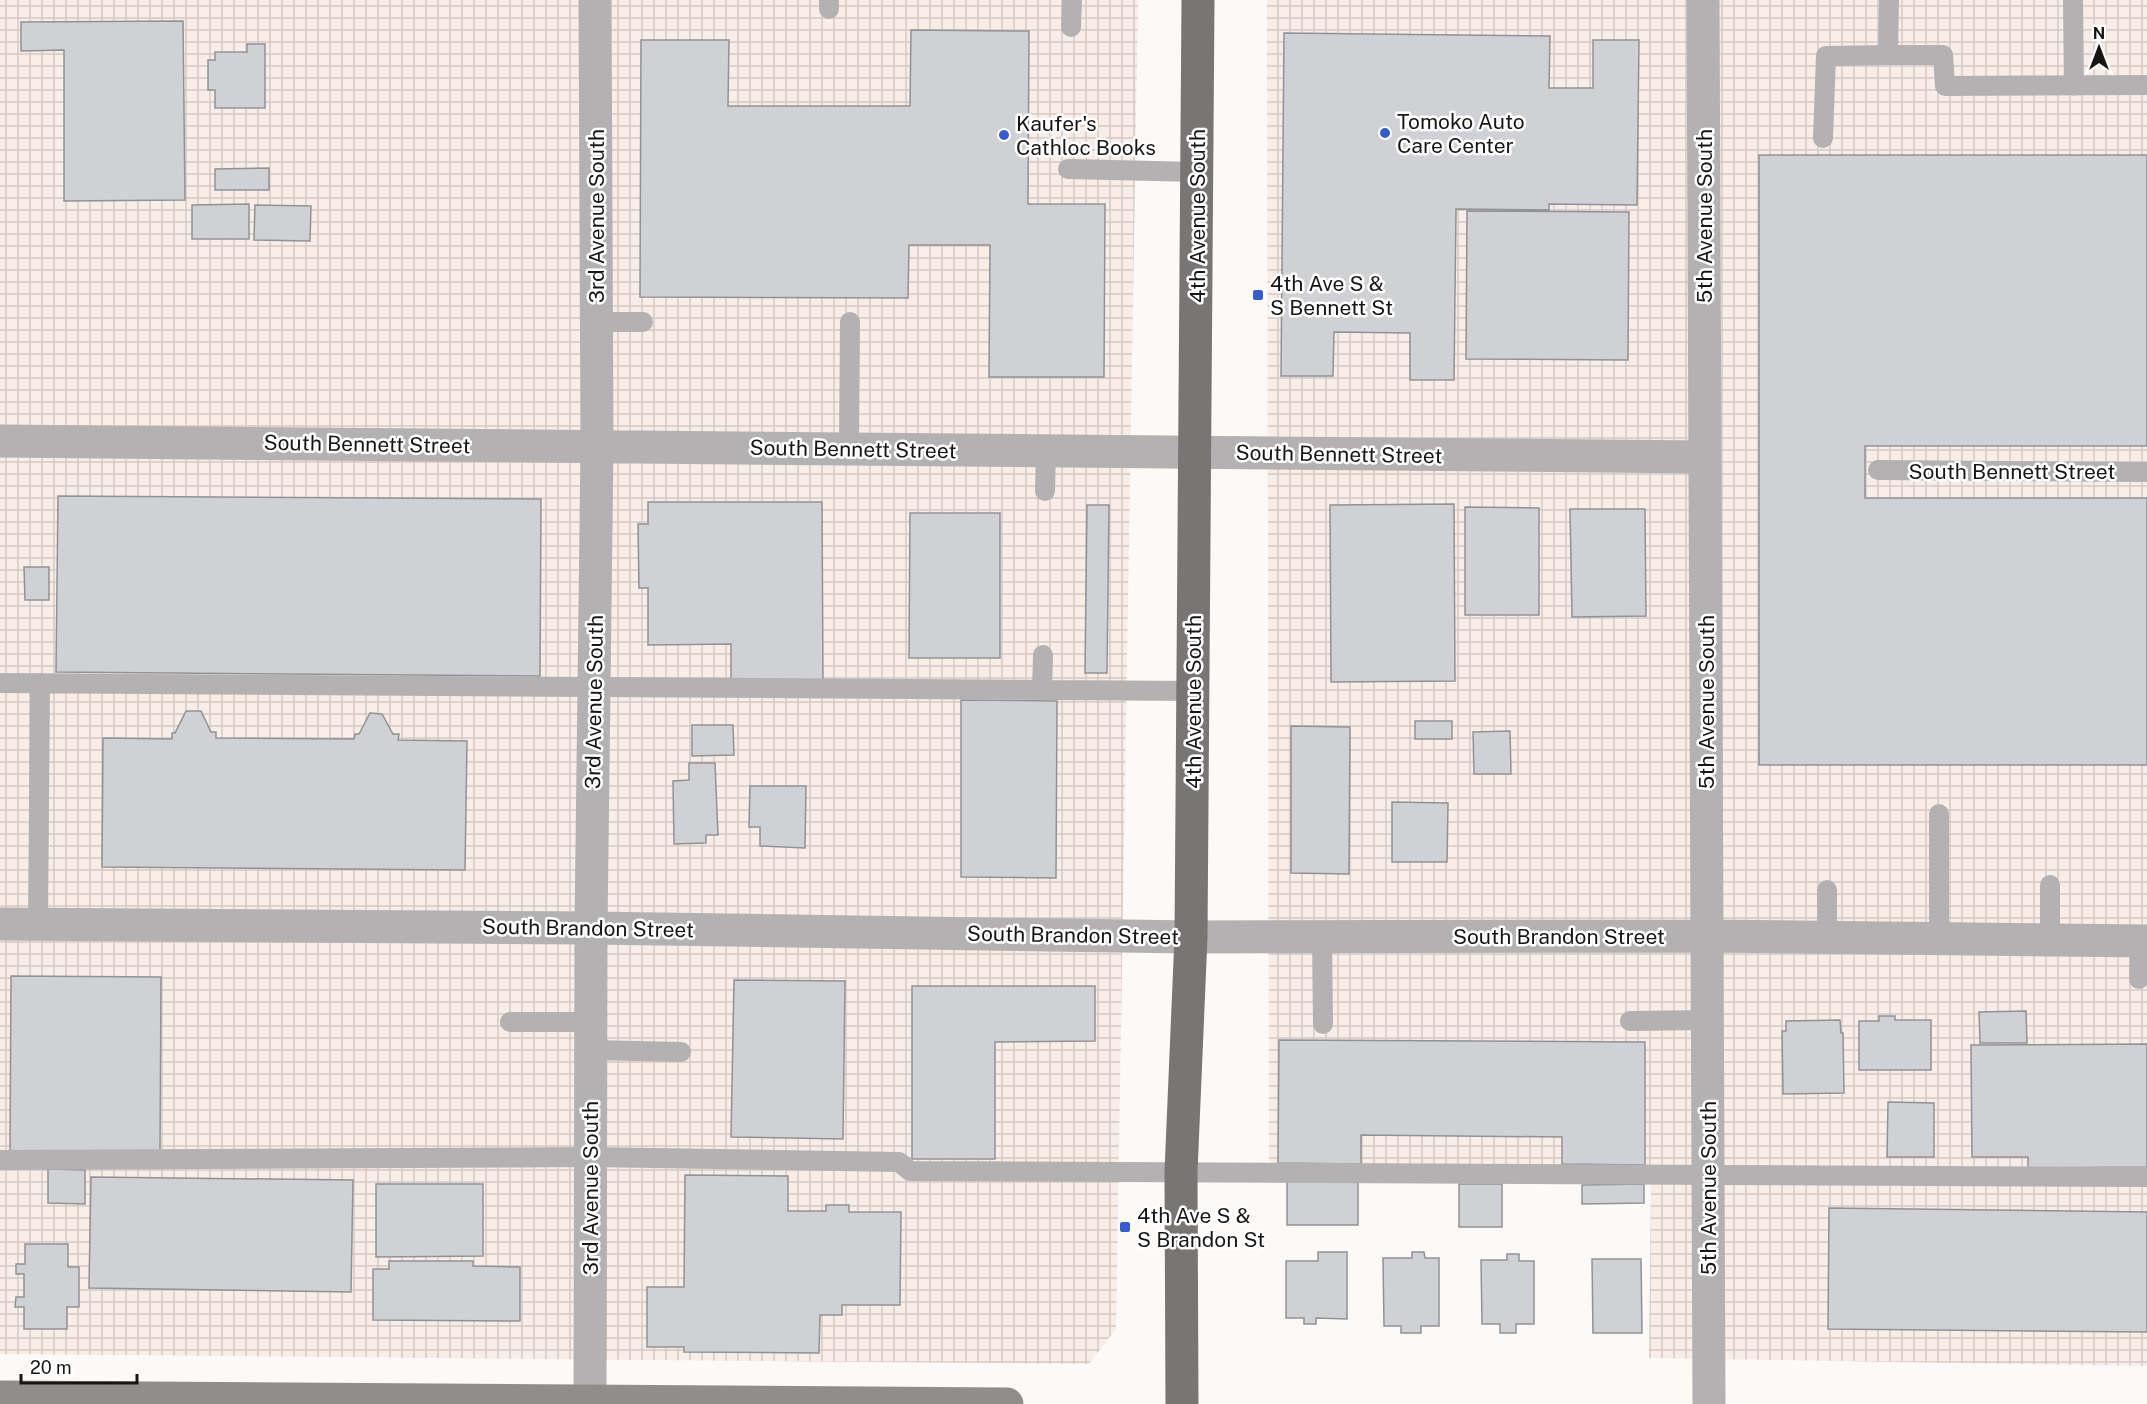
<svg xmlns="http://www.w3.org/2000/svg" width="2147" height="1404" viewBox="0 0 2147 1404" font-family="'Public Sans',sans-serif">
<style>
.industrial{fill:url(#industrial-grid)}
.building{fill:#cfd1d4;stroke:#919295;stroke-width:1.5}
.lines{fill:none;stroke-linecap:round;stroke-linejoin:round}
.lane{stroke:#b3b1b1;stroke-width:20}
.street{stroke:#b3b1b1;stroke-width:33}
.secondary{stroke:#908e8d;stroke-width:33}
.primary{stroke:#787574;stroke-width:33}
.poi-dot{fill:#355dcd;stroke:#fff;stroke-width:2}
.labels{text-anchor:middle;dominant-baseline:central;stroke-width:5;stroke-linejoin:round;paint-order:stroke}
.poi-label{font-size:21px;fill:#171615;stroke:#fff;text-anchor:start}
.street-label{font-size:21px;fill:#171615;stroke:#fff}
</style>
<defs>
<pattern id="industrial-grid" width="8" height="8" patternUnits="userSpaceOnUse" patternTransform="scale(1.5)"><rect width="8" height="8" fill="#f8ede7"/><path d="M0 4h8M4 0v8" fill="none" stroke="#d4cac5"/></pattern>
</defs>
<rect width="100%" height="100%" fill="#fcf9f7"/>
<path class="industrial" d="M0,0H1138L1116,1329L1089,1364L0,1354Z
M1267,0H2147V1366L1649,1358L1651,1182L1269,1176Z"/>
<path class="building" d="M183,21L185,200L64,201V50L21,51V22Z
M911,30L1029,31L1028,204H1105L1104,377H989L990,245H909L908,298L640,297L641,40H729L728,106H910Z
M1284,33L1550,36L1549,88H1593V40H1639L1637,205L1549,204V210L1456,209L1454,380H1410V333L1334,332L1333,376H1281Z
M247,44H265V108H215V90H208V60H215V52H247Z
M1759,155H2147V446H1865V498H2147V765H1759Z
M269,168V190H215V169Z
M249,204V239H192V205Z
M255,205L311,206L310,241L254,240Z
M1467,211L1629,212L1628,360L1466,359Z
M58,496L541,499L540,676L56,672Z
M648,502H822L823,681H731V644L648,645V588H639L638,524H648Z
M1454,504L1455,681L1331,682L1330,505Z
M1087,505H1109L1107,673H1085Z
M1465,507L1539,508V615H1465Z
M1570,509H1645L1646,616L1572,617Z
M910,513H1000V658H909Z
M24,567H49V600H25Z
M961,700L1057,701L1056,878L961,877Z
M186,711H201L211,732H216V738L354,739L355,734H359L370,713L382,714L393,734H399L398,740L467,741L465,870L102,867L103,738L172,739V733H175Z
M1415,721H1452V739H1415Z
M692,725H733L734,755L692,756Z
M1291,726L1350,727L1349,874L1291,873Z
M1510,731L1511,774H1474L1473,732Z
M689,763H715L718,835H706V843L674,844L673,781L689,780Z
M750,786H806L805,848L760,846V827H749Z
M1392,802L1448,803L1447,862H1392Z
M11,976L161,977L160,1153L10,1152Z
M734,980L845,981L843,1139L731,1137Z
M912,986H1095V1041L995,1042V1159H912Z
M2026,1011L2027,1043H1980L1979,1012Z
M1879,1016H1895V1020H1931V1070H1859V1021H1879Z
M1840,1020L1841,1033H1843L1844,1093L1783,1094L1782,1031H1786V1021Z
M1279,1040L1645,1042V1165L1562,1164V1137L1361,1135V1164L1278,1163Z
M2147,1044V1167L2028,1168V1157H1972L1971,1045Z
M1888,1102L1934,1103V1157H1887Z
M48,1169L85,1170V1204L48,1203Z
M685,1175L788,1176V1211H826V1205H849V1212H901L900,1305H842V1315H820L819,1353L684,1352V1347H647V1287H684Z
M91,1177L353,1180L351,1292L89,1288Z
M1287,1180L1358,1181V1225H1287Z
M376,1184H483V1256L376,1257Z
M1459,1184H1502V1227H1459Z
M1644,1184V1203L1582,1204V1185Z
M1829,1208L2147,1212V1332L1828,1329Z
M25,1244H68V1267H79V1307H67V1329H24V1307H15L16,1297H24V1274H16V1264H25Z
M1318,1252H1347V1319L1316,1318V1324H1304V1318H1286V1261H1318Z
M1412,1252H1424L1425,1258H1439V1326H1421V1333H1401V1326H1384L1383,1258H1412Z
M1507,1254H1519V1261H1534V1324H1516V1333H1500V1324H1482L1481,1260H1507Z
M1592,1259H1641L1642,1333H1593Z
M389,1261H473V1266L520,1267V1321L373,1320V1269H389Z"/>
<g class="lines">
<path class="lane" d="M829,0V9
M2073,0L2074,86
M1071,27L1072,0
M1888,55H1943L1945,86L2147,85
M1823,138L1826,56L1888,55L1889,0
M1068,169L1197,172
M597,322H643
M849,449L850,322
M1878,470L2147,472
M1045,491L1046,451
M0,683L1194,691
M1042,690L1043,655
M1939,814V939
M2050,885V939
M38,924L40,683
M1322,937L1323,1024
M1827,937V890
M2139,979L2140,941
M1630,1021L1708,1020
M510,1022H591
M591,1050L681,1052
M0,1160L590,1157L899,1162L910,1171L2147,1177"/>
<path class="street" d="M1703,0L1709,1404
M0,441L1705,457
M0,924L591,928L1191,937L1707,936L2147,941
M590,1404L591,928L597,446L595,0"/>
<path class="secondary" d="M0,1397L1007,1404"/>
<path class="primary" d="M1182,1404L1181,1172L1191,937L1198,0"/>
</g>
<g class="poi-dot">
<circle cx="1385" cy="133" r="6"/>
<circle cx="1004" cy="135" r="6"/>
<rect x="1252" y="289" width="12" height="12" rx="3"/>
<rect x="1119" y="1221" width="12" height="12" rx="3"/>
</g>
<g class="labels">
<g class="poi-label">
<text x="1397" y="121">Tomoko Auto<tspan x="1397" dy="24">Care Center</tspan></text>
<text x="1016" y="123">Kaufer's<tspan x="1016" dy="24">Cathloc Books</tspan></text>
<text x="1270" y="283">4th Ave S &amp;<tspan x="1270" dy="24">S Bennett St</tspan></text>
<text x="1137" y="1215">4th Ave S &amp;<tspan x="1137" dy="24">S Brandon St</tspan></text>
</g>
<g class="street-label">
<text transform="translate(596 216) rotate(-90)">3rd Avenue South</text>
<text transform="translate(1197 216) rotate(-90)">4th Avenue South</text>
<text transform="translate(1704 216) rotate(-90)">5th Avenue South</text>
<text transform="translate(367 444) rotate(1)">South Bennett Street</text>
<text transform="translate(853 449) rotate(1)">South Bennett Street</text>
<text transform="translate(1339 454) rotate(1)">South Bennett Street</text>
<text x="2012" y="471">South Bennett Street</text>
<text transform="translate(594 702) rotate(-89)">3rd Avenue South</text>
<text transform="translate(1193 702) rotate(-90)">4th Avenue South</text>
<text transform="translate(1706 702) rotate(-90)">5th Avenue South</text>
<text transform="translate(588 928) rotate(1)">South Brandon Street</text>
<text transform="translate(1073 935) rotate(1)">South Brandon Street</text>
<text x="1559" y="936">South Brandon Street</text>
<text transform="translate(590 1188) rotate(-90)">3rd Avenue South</text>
<text transform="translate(1708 1188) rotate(-90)">5th Avenue South</text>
</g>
</g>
<g transform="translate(2099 48)" stroke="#ffffff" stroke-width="4.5" paint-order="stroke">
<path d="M0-4.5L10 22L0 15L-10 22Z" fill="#171615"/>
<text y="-9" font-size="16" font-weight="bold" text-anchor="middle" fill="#171615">N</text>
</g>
<path d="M21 1374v9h116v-9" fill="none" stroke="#171615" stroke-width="3"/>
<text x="30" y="1374" font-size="18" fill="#171615" stroke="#ffffff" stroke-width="4.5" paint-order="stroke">20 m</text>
</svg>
